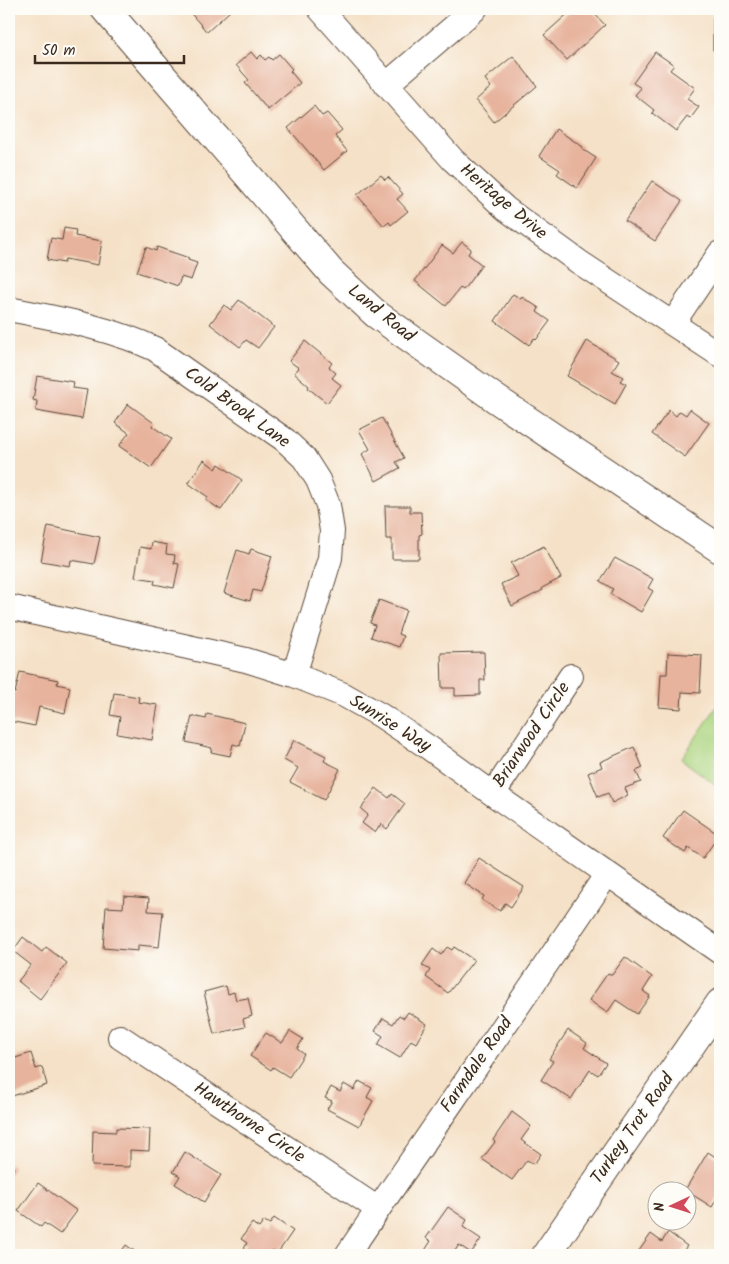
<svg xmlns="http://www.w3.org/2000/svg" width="729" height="1264" viewBox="0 0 729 1264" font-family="Kalam,sans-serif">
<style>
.park{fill:#abd47f;stroke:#737f4e}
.building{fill:#e7b39d}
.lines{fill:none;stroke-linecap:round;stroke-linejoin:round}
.street-casing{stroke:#574537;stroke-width:26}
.secondary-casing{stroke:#574537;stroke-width:30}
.street{stroke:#fff;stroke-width:24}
.secondary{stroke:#fff;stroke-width:28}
.labels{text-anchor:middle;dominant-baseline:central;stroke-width:4.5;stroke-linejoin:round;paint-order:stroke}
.street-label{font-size:18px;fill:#3b2a1e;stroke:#fdfcf7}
</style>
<rect width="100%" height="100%" fill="#fdfcf7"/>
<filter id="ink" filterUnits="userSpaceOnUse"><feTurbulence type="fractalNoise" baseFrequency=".02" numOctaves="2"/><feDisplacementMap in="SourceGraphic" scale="10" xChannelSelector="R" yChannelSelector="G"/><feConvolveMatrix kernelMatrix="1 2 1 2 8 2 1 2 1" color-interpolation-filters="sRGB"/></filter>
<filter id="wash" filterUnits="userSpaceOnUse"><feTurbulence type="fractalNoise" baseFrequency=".0096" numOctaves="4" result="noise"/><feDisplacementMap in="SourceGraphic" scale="20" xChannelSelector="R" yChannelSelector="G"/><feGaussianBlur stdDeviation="1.12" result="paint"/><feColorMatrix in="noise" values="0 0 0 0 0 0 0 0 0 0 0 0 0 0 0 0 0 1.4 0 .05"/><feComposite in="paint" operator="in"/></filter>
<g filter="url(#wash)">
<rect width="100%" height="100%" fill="#f5e1c7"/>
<path class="park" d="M720,702V788L681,759Z"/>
<g id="blocks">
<path class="building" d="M187,9H228L230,11L207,32Z
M573,9H590L605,25L567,60L544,35Z
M713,19H720V50H713Z
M251,52L257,59L261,55L265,60L269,57L272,60L279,54L292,69L290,71L300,83L268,110L245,83L249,80L236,65Z
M655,52L674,65L670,70L695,88L687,99L699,107L690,119L687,117L676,131L652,113L654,110L635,95L641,88L633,83Z
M513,56L537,86L494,122L476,100L491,87L485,79Z
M314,106L322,116L327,113L342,130L335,136L347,151L324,170L288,128Z
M556,129L583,147L582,149L596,158L577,188L557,174L560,170L539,156Z
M381,175L385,180L388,177L403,194L397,199L408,211L391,225L389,222L384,226L357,195Z
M652,181L682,201L655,241L625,221Z
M64,228L76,230L75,236L102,241L98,265L65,259L64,263L47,260L51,238L62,240Z
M462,242L471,249L468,254L482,265L463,290L460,288L446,306L415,281L442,245L453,253Z
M146,247L156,251L157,247L189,258L188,260L197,263L191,280L181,277L178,286L137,272Z
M513,294L521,299L522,297L539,308L537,312L550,321L536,340L534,338L529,345L495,321Z
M239,300L274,327L258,348L246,340L240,347L210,324L224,305L231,310Z
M305,341L332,363L329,367L336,373L332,378L341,385L327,403L308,388L309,386L294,373L299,368L289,361Z
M587,341L619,360L612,371L623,377L620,381L626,384L615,404L567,376Z
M37,376L74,382L73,388L87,390L82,419L36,411L37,401L33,400Z
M128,404L154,423L152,426L171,439L151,468L119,446L129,433L115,423Z
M690,409L709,423L685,457L652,434L669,410L676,416L680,411L686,415Z
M382,418L404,458L396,462L400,468L376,481L362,454L370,449L359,430Z
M204,460L216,469L219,464L242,480L221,510L206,500L208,497L188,483Z
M385,506H410V512H421L422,534L419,535V559H392V539H386Z
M48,526L100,537L94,564L71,560L70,566L41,561Z
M152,542L167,545L166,554L175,555L174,563L179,564L174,588L154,584L155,580L135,577L140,547L151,549Z
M544,546L561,578L542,588L543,590L512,606L501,584L518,576L511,563Z
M251,549L272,556L261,592L253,590L250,601L224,593L237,550L249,554Z
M615,558L653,579L648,588L653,591L641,612L610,594L613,589L600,581Z
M379,600L406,610L398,634L403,636L399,647L371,637L375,625L370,623Z
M484,652L485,680H480V695L455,696V688H442L441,653Z
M668,653L702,655L700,693L682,692L681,709L659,707L661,674H667Z
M20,672L58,680L57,684L70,687L65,713L39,707L35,726L9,721V706L12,692L15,693Z
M114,693L139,697L138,702L158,705L152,740L117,734L120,717L110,715Z
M207,714L245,723L240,746L233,744L230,756L211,752L212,748L186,742L192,716L206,719Z
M294,740L326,756L324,761L340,769L324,800L290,782L298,768L284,760Z
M634,747L643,768L636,771L641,782L625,788L628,795L612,803L608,793L598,797L588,773L602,767L600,762Z
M376,788L389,798L392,794L405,804L387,829L381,824L375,833L362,823L368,815L361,809Z
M683,810L719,835L703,858L688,848L685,853L663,838Z
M479,858L524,887L511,907L505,903L500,911L482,900L484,896L464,883Z
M124,896L149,898L148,911L163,912L159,947L138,945V951L103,948L106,907L123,908Z
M23,937L42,952L46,947L67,963L40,999L18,981L31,965L13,951Z
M447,947L452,950L454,947L474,960L448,993L426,977L430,970L422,965L433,949L441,955Z
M625,957L652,977L643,991L650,996L637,1014L616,1000L607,1013L589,1000L608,973L612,975Z
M226,986L228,994L234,992L236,1000L248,998L252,1016L243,1019L245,1027L214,1034L204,992Z
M408,1012L427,1024L416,1043L411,1040L400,1058L378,1045L383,1036L375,1031L383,1018L393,1024L399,1015L404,1018Z
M568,1030L587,1043L584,1048L606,1063L598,1075L590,1070L571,1099L541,1080L553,1061L549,1059Z
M290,1031L303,1039L297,1049L304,1054L289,1077L273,1067L271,1070L250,1056L266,1033L282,1043Z
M31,1053L36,1069L42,1067L47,1085L9,1097V1060Z
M359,1081L372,1088L367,1097L373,1101L359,1126L327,1109L332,1101L325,1098L331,1087L340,1092L344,1084L354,1090Z
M512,1112L531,1126L521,1140L541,1154L534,1164L527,1160L512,1180L482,1159L495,1142L493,1140Z
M116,1128L150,1129L149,1151L130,1150V1167L92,1166L93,1131L116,1132Z
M185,1152L221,1175L204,1202L175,1184L180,1176L173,1172Z
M708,1152L720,1160V1193L712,1207L685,1190Z
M9,1164L14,1168L9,1176Z
M38,1183L77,1211L60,1234L44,1223L41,1227L18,1211Z
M448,1207L467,1220L463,1227L481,1239L471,1253L459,1245L452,1255H429L424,1252L431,1241L426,1238Z
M274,1218L293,1231L277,1254L273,1250L269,1255H254L244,1249L247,1243L241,1239L252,1223L259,1228L264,1221L270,1224Z
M668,1232L687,1246L680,1255H636L651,1234L662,1242Z
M126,1245L140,1255H119Z"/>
</g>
</g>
<g filter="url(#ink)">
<use href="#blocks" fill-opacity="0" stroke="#574537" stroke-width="1"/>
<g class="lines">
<defs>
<path id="street" d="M320,9L453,160L506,209L579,262L720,355
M386,85L475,9
M9,309C58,319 109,327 155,349L285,440L304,458L318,480L328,505L332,531L330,558L294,675
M673,323L720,253
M9,607L246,660L294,675L344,695L380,715L428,747L493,794L720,952
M493,794L571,676
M120,1037L378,1209
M347,1255C433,1128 522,1002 607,874"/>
<path id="secondary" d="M105,9L331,272L376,314L496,399L720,549
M546,1255L720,1003"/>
</defs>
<use href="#street" class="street-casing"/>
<use href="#secondary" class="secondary-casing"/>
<use href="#street" class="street"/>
<use href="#secondary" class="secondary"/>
</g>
</g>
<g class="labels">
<g class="street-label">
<text transform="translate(503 202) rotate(40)">Heritage Drive</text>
<text transform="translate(381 314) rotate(39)">Land Road</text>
<text transform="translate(237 408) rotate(36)">Cold Brook Lane</text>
<text transform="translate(390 724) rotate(32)">Sunrise Way</text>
<text transform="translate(532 735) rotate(-56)">Briarwood Circle</text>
<text transform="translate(477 1065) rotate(-55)">Farmdale Road</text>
<text transform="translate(249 1123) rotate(34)">Hawthorne Circle</text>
<text transform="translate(633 1129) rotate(-55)">Turkey Trot Road</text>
</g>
</g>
<rect width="729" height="1264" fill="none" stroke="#fdfcf7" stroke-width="30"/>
<g transform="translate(672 1206) rotate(266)"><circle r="24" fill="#fdfcf7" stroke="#afa8a0"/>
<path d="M0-4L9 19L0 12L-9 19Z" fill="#d1495b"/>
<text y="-8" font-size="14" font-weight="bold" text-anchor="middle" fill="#3b2a1e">N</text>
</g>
<path d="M35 55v8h149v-8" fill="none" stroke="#3b2a1e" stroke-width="2.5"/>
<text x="42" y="55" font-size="15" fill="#3b2a1e" stroke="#fdfcf7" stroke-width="4" paint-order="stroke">50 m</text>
</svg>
